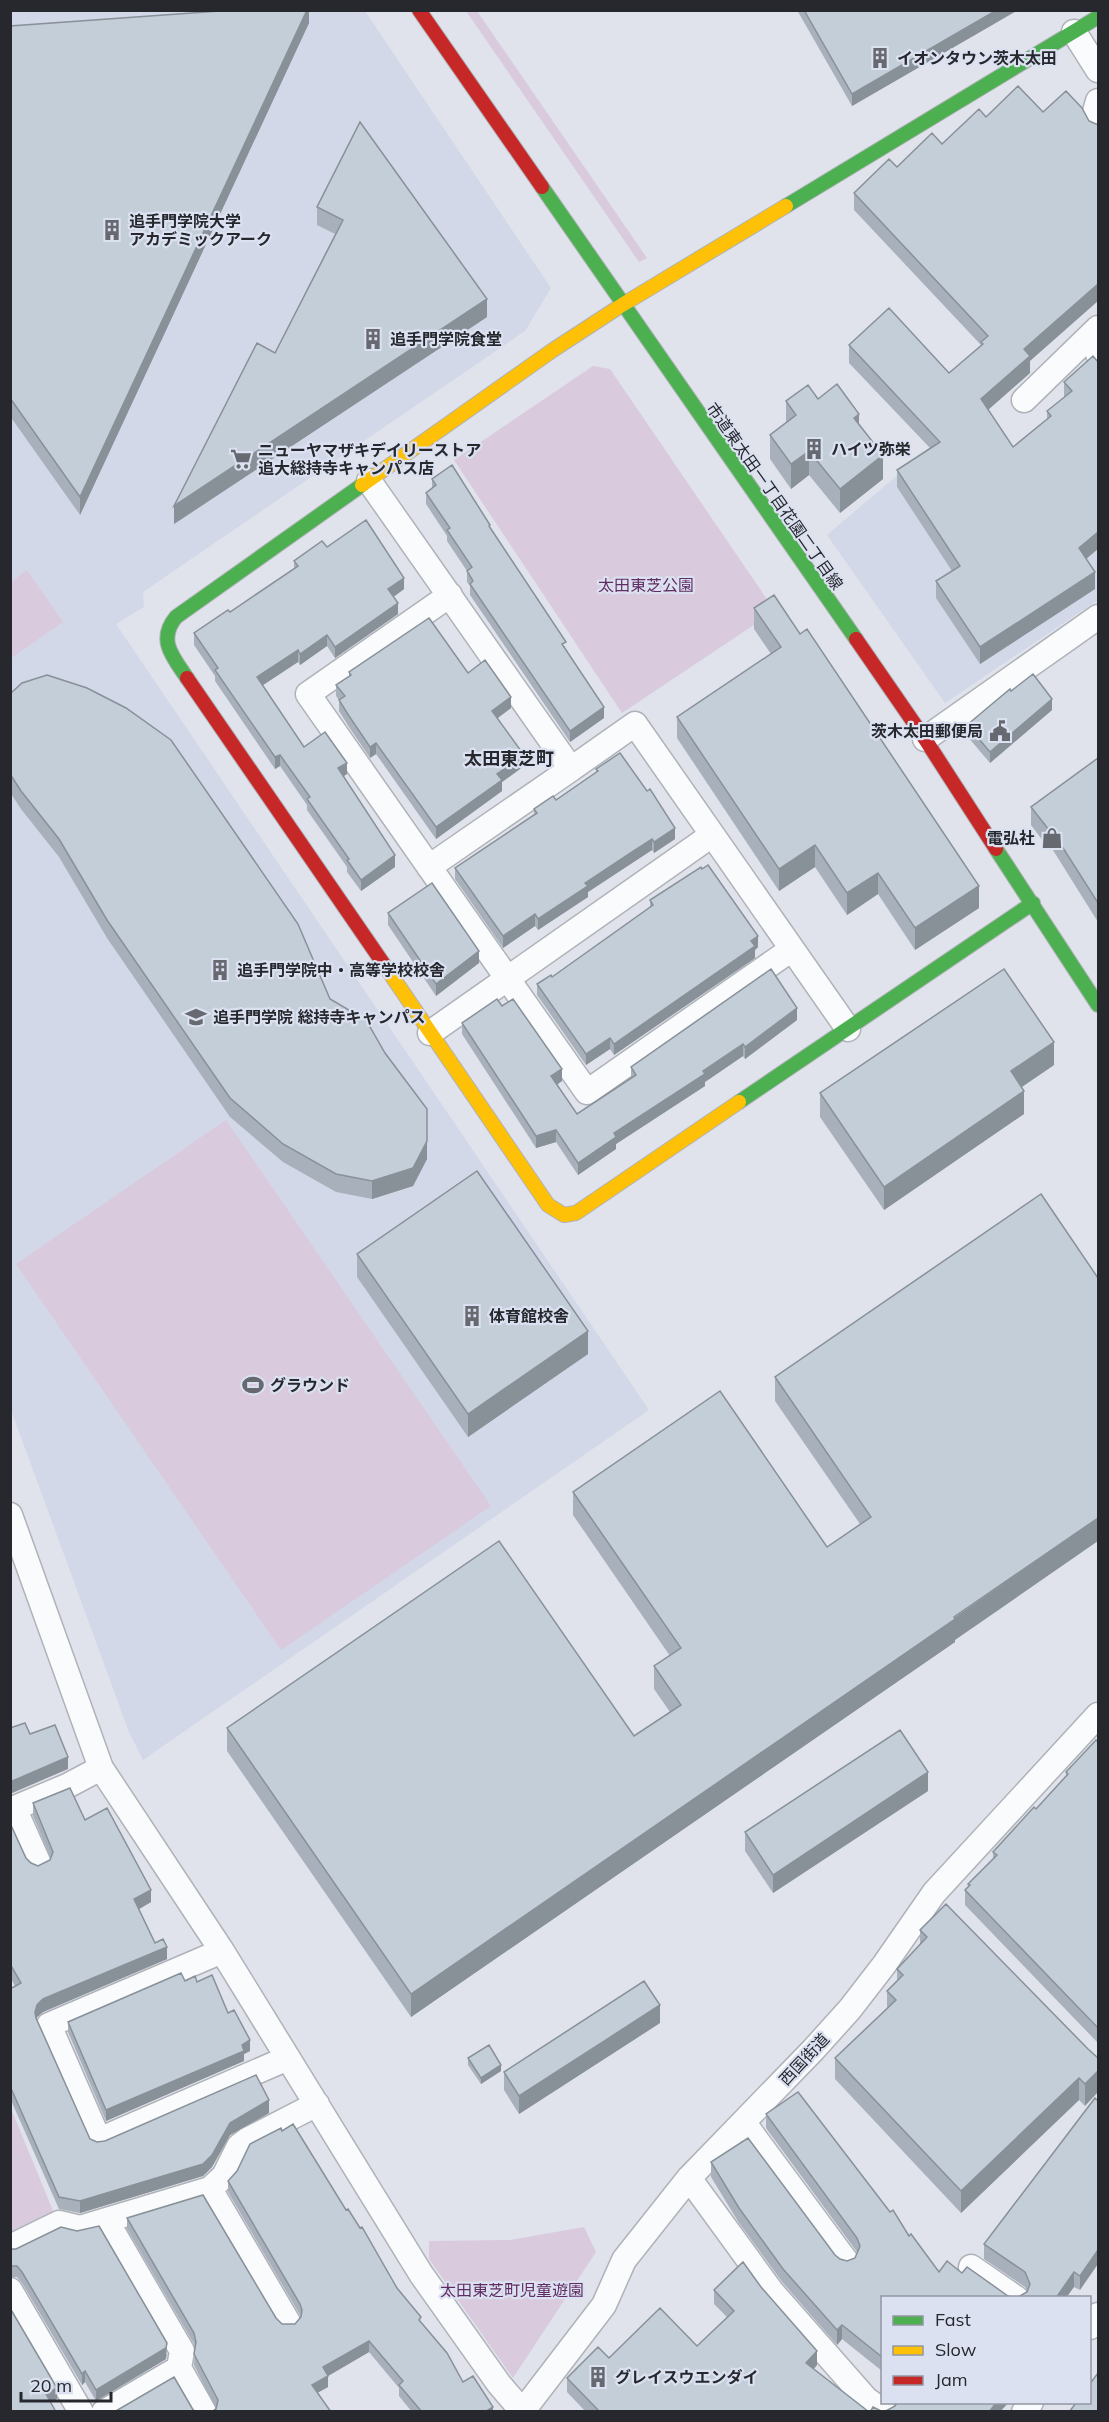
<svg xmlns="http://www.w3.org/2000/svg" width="1109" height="2422" viewBox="0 0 1109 2422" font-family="Mulish,'Noto Sans JP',sans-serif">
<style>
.built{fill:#d2d8e8}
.green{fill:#d9cade}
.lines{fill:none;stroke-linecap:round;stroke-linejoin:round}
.street-casing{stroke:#afb2b8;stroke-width:27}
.fast-casing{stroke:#afb2b8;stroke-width:16}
.slow-casing{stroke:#afb2b8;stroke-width:16}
.jam-casing{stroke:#afb2b8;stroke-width:16}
.street{stroke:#fafbfc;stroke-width:24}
.fast{stroke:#4caf50;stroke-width:14}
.slow{stroke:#ffc107;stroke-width:14}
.jam{stroke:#c62828;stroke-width:14}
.wall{fill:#a8b1bb}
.shaded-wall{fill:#889098}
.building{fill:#c3ced9;stroke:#889098;stroke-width:1.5}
.labels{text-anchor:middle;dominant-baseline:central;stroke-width:4.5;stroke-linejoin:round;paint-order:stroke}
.poi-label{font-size:16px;font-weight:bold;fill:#26282e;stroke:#dbe1f0;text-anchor:start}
.street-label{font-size:16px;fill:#26282e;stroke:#dbe1f0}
.park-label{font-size:16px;fill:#612c62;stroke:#dbe1f0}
.neighbourhood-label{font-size:18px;font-weight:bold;fill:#26282e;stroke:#dbe1f0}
</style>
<rect width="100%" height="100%" fill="#e0e3eb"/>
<path class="built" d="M11,11H365L551,288L525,331L143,592L144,607L116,624L649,1410L143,1760L129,1732L11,1410Z
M975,409L1098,549V600L945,703L827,535Z"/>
<path class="green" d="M466,11H477L647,258L639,262Z
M593,366L610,369L775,611L622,713L454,460Z
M27,570L63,622L11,658V582Z
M226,1120L491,1506L281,1650L16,1264Z
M10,2106L56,2218L10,2237Z
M584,2227L596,2252L513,2378L429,2259V2241L510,2240Z"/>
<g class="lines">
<defs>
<path id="street" d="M1074,32L1098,70
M1098,101L1094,115L1098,127
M1098,354V353
M1024,400L1098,328
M369,481L571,769L635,724L848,1029
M450,595L308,694L587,1092L792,949
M925,739L1098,617
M429,867L571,769
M430,1033L712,835
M10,1515L101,1768L222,1951L421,2274L499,2384L523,2412
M14,1808L39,1864
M10,1810L67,1786L101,1768
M222,1951L49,2025L99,2140L288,2058
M744,2123L846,2261
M689,2178L772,2292L866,2399L884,2412
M210,2189L288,2322
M106,2220L182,2351L179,2368L204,2412
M10,2247L59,2223L80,2228L210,2189L224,2176L239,2146L247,2140L317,2104
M971,2267L1016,2298
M10,2290L81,2412
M1090,2327L1098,2315
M104,2412L179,2368
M522,2412L604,2305L624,2260L689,2178L814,2049L850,2009L884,1965L934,1893L1098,1715
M1024,2412L1031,2402"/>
<path id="fast" d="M542,187L856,639
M786,206L1098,17
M187,678C173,657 157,640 176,617L362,485
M996,849L1098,1005
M739,1102L1033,903"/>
<path id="slow" d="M362,485L553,350L622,305L786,206
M385,966L548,1205L564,1215L576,1213L739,1102"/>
<path id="jam" d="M419,10L542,187
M856,639L925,739L996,849
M187,678L385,966"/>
</defs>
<use href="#street" class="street-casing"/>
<use href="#fast" class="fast-casing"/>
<use href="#slow" class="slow-casing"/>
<use href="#jam" class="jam-casing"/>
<use href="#street" class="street"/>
<use href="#fast" class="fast"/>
<use href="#slow" class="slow"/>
<use href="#jam" class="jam"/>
</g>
<path class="wall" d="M309,10V23L80,515L10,416V26Z
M797,10H1018L852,106Z
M360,122L487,317L174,524L275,353L335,234L317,225V207Z
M854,193L1030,361V373L988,410L1013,447L1047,419V411L1064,398V382L1093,356L1086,559L1095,589L980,664L936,598V581L952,571L897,487V470L930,448L849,363V345L949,373L981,345L854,210Z
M818,399L859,424L883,479L840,513L809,475L791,489L770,459V435L786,423V401Z
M432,479L490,528L566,649L604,718L570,742L470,595V586L467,582V571L447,541V536L426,504V493L432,489Z
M327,547L404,589L393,597L398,614L335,658L327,646L300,665L298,662L263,685L304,747L347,774L343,776L395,867L361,891L347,872V867L307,810V805L280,766L275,769L215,681V676L194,645V633L230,612L294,568V561Z
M754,608L979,908L915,950L878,894L847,915L815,867L779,891L677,738V717L771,654L754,629Z
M349,672L468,673L511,708L498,718L524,766L502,782V791L436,839L376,754L370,758L349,727L339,711V700L336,696V685L349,676Z
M1011,691L1052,710L990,763L967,736V725Z
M10,694L330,999L427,1159L413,1186L372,1199L336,1192L283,1162L230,1117L107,938L59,857L21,809L10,792Z
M1098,758V922L1051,847L1049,849L1031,825V807Z
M596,769L675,839L654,853L652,850L629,865L588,892V897L538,930L535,926L503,948L455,879V868L534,814V809L556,800L596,772Z
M650,900L758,947L755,950V958L614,1055L610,1049L586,1065L537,995V984L552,977L650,908Z
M388,913L479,963L436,996L388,925Z
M502,1006L562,1081L557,1085L577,1114L631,1079V1067L797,1020L745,1059L743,1056L705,1082V1086L616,1144V1149L578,1175L556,1142L536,1148L462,1034V1023Z
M1054,1065L1022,1087L1024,1114L884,1210L820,1117V1093Z
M357,1254L588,1354L468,1437L357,1277Z
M775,1377L955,1640V1642L411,2017L227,1751V1728L634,1736L670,1712L654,1689V1666L670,1656L573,1515V1492L827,1547L860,1524L775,1401Z
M1098,1742V2043L965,1905V1890L968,1887V1884L993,1859V1852L1036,1809L1066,1776V1772Z
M928,1791L773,1893L745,1851V1832Z
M33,1803L85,1820L151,1902L139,1909L155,1943L167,1959L43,2012L37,2017L36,2019L90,2139L97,2142L269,2113L230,2135L212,2167L203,2176L80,2213L59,2209L10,2098V1989L15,1986L10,1977V1823L26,1858L31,1863L38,1866L50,1860L51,1859L33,1816Z
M920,1930L1088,2049L1085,2106L1079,2100L961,2213L835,2079V2058L887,2009V1991L897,1981V1969L920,1945Z
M185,1981L197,1982L228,2013L250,2051L244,2054V2061L106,2121L68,2032V2022Z
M660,2023L519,2114L504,2090V2072Z
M468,2058L501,2071L481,2084L468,2065Z
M1095,2098L1080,2290L1074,2287L1027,2292L1025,2287L984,2259V2244Z
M766,2114L909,2236L939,2272L962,2273L1008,2296L882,2298V2371L842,2339L837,2345L783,2283L739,2223L711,2177V2162L840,2259L847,2261L855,2258L857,2252L766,2128Z
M282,2131L360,2228L397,2288L463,2382L493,2412H412L399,2396V2388L369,2352L328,2376V2387L318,2392L216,2409L194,2365L195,2348L194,2344L127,2229V2218L276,2318L282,2324H295L301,2317L300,2315L228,2192V2181Z
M10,2249L167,2354L166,2359L96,2401L85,2382L82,2385L22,2283L17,2277H10Z
M714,2290L817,2365L814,2369L869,2412H586L567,2392V2378L609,2358L697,2346L727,2317L714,2304Z"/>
<path class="shaded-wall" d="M307,10H309V23L80,515V497Z
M997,10H1018L852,106V94Z
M1098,284V301L1030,361V373L981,416V399L1024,349Z
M487,299V317L174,524V506Z
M859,414V439L854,418Z
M809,451V475L791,489V464Z
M883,455V479L840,513V489Z
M1098,532V549L1079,565V548Z
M1095,572V589L980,664V647Z
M404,578V589L388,601V589Z
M398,603V614L335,658V647Z
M327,635V646L300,665V654Z
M298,650V662L257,689V677Z
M511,697V708L492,722V711Z
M1052,699V710L990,763V752Z
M604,707V718L570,742V731Z
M376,743V754L370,758V747Z
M280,755V766L275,769V757Z
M524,755V766L502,782V791L436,839V827L497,774Z
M347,763V774L338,780V768Z
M675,828V839L654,853V842Z
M1051,829V847L1049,849V830Z
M652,839V850L588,892V897L538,930V919L585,883Z
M815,845V867L779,891V869Z
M395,855V867L361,891V880Z
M878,873V894L847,915V893Z
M979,886V908L915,950V928Z
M535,914V926L503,948V936Z
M758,936V947L755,950V958L614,1055V1044Z
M479,951V963L436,996V984Z
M797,1008V1020L745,1059V1047Z
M610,1038V1049L586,1065V1054Z
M1054,1042V1065L1011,1094V1071Z
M743,1044V1056L705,1082V1086L616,1144V1149L578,1175V1163L614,1133Z
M562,1069V1081L551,1088V1076Z
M1024,1091V1114L884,1210V1187Z
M427,1109V1159L413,1186L372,1199V1181Z
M556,1130V1142L536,1148V1136Z
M588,1331V1354L468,1437V1414Z
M1098,1518V1541L955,1640V1642L411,2017V1994Z
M68,1757V1769L10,1794V1782Z
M928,1772V1791L773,1893V1875Z
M151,1890V1902L134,1912V1899Z
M167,1947V1959L43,2012L37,2017L35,2024V2012L37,2005L43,1999Z
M660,2005V2023L519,2114V2096Z
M250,2040V2051L244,2054V2061L106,2121V2110Z
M501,2065V2071L481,2084V2078Z
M1098,2071V2092L1085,2106V2084Z
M1079,2078V2100L961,2213V2191Z
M269,2100V2113L230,2135L212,2167L203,2176L80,2213V2201L230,2123Z
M1098,2250V2264L1080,2290V2276Z
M1074,2272V2287L1066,2298H1056Z
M842,2325V2339L837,2345V2330Z
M369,2341V2352L328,2376V2387L312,2396V2385L323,2367Z
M167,2343L166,2359L96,2401V2390Z
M817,2351V2365L806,2377V2363Z
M85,2371V2382L82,2385V2374Z
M57,2388V2399L46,2405V2394Z
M996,2403H1008L1000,2412H989Z
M493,2407V2412H485Z"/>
<path class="building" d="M234,10H307L80,497L10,398V26Z
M804,10H997L852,94Z
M1018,86L1043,112L1066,91L1082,108L1089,121L1096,124H1098V284L1024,349L1030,356L981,399L1013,447L1051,416L1047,411L1072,391L1064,382L1093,356L1098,362V532L1079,548L1095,572L980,647L936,581L960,566L897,470L940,442L849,345L889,308L949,373L983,344L981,342L988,336L854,193L889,159L897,167L932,133L942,144L979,109L986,117Z
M360,122L487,299L174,506L257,343L275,353L343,220L317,207Z
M837,384L859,414L854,418L883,455L840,489L809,451L791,464L770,435L796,415L786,401L808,385L818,399Z
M452,465L490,525L489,526L566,642L562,644L604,707L570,731L470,584L473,581L467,571L472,567L447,530L450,528L426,493L436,485L432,479Z
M366,520L404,578L388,589L398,603L335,647L327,635L300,654L298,650L257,677L304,747L325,732L347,763L338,768L395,855L361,880L347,860L349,859L307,799L310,797L280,755L275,757L215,670L218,668L194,633L228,610L230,612L298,566L294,561L322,541L327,547Z
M774,595L800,634L807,629L979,886L915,928L878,873L847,893L815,845L779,869L677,717L781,647L754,608Z
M429,618L468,673L485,660L511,697L492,711L524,755L497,774L502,780L436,827L376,743L370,747L349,716L339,700L345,696L336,685L351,675L349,672Z
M1033,674L1052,699L990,752L967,725L1010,689L1011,691Z
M47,675L87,688L126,708L171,740L298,924L330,999L366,1020L385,1053L427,1109V1141L413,1168L372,1181L336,1174L283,1144L230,1098L107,920L59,839L21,791L10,774V694L22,683Z
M620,753L647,791L650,789L675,828L654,842L652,839L629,854L585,883L588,886L538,919L535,914L503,936L455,868L537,813L534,809L553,796L556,800L598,771L596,769Z
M1098,758V903L1051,829L1049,830L1031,807Z
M708,865L758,936L751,941L755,946L614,1044L610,1038L586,1054L537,984L551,975L552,977L653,905L650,900L701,867L702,869Z
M432,883L479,951L436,984L388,913Z
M771,969L797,1008L745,1047L743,1044L703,1071L705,1074L614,1133L616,1137L578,1163L556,1130L536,1136L462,1023L497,999L502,1006L513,999L562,1069L551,1076L577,1114L636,1075L631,1067Z
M1004,969L1054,1042L1011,1071L1024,1091L884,1187L820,1093Z
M477,1171L588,1331L468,1414L357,1254Z
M1041,1194L1098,1278V1518L954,1617L955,1619L411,1994L227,1728L499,1541L634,1736L681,1705L654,1666L681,1648L573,1492L720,1391L827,1547L871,1517L775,1377Z
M25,1723L30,1734L55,1725L68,1757L10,1782V1728Z
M900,1730L928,1772L773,1875L745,1832Z
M1096,1740L1098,1742V2028L965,1890L970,1885L968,1884L997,1855L993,1852L1034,1807L1036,1809L1068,1774L1066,1772Z
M70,1788L85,1820L107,1808L151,1890L134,1899L155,1943L163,1939L167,1947L43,1999L37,2005L35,2012L36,2018L90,2139L97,2142L105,2141L256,2075L269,2100L230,2123L212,2155L203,2164L80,2201L59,2197L10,2086V1989L21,1983L10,1964V1823L26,1858L31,1863L38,1866L50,1860L53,1852L33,1803Z
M946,1904L1088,2049L1098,2058V2071L1085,2084L1079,2078L961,2191L835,2058L896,2000L887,1991L903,1975L897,1969L927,1937L920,1930Z
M181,1973L185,1981L195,1976L197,1982L212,1975L228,2013L234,2010L250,2040L242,2045L244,2051L106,2110L68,2022Z
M644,1981L660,2005L519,2096L504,2072Z
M489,2045L501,2065L481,2078L468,2058Z
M798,2092L890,2212L893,2210L909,2236L911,2234L939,2272L947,2261L962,2273L967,2267L1008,2296L1015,2298H882V2357L842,2325L837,2330L783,2269L739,2208L711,2162L748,2138L835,2255L840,2259L847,2261L855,2258L860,2246L857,2238L766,2114Z
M1095,2098L1098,2101V2250L1080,2276L1074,2272L1056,2298H1016L1027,2292L1030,2284L1025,2272L984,2244Z
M293,2124L346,2210L348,2209L360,2228L362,2227L397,2288L421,2317L419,2320L447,2353L463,2382L473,2376L493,2407L485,2412H422L399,2385L403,2381L369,2341L323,2367L328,2376L312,2385L331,2412H211L216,2409L218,2400L194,2354L196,2342L194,2333L127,2218L203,2195L276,2318L282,2324H295L301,2317L302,2310L300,2304L228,2181L237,2171L250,2144L281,2128L282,2131Z
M99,2226L167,2343L166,2348L96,2390L85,2371L82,2374L22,2272L17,2266H10V2249H16L61,2227L77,2231Z
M743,2262L761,2287L817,2351L806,2363L869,2412H600L567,2378L598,2347L609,2358L660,2308L697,2346L734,2311L714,2290Z
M10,2308L57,2388L46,2394L56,2412H10Z
M1098,2373V2412H1069L1076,2403H1089V2385Z
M174,2377L192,2408L195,2412H114Z
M897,2403H996L989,2412H884L895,2406Z
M873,2407L883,2412H870Z"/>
<defs>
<symbol id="building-bare" viewBox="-9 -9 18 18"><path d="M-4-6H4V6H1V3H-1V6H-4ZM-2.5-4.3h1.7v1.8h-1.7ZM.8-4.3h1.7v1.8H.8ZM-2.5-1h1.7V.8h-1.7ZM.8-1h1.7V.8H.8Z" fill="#676970" stroke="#dbe1f0" stroke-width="2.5" paint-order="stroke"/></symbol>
<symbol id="supermarket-bare" viewBox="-9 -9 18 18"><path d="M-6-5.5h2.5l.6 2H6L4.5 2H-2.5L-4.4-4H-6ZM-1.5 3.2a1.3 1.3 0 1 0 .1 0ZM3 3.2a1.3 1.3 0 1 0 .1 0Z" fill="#676970" stroke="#dbe1f0" stroke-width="2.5" paint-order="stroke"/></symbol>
<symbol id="civic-bare" viewBox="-9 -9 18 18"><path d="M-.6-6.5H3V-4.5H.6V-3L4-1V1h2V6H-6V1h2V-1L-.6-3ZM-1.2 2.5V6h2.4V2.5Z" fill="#676970" stroke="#dbe1f0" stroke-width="2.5" paint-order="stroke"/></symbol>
<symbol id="shop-bare" viewBox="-9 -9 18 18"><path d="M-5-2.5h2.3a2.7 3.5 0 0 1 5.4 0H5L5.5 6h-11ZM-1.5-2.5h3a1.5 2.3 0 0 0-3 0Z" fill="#676970" stroke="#dbe1f0" stroke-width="2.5" paint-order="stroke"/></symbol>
<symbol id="university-bare" viewBox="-9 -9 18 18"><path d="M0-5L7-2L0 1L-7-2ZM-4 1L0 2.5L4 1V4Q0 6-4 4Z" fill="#676970" stroke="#dbe1f0" stroke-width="2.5" paint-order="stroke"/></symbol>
<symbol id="stadium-bare" viewBox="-9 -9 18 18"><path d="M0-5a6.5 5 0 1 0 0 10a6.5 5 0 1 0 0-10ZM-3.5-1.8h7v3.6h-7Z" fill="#676970" stroke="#dbe1f0" stroke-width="2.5" paint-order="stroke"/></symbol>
</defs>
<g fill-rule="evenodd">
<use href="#building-bare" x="865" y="43" width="30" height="30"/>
<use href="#building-bare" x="97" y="215" width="30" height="30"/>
<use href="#building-bare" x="358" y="324" width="30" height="30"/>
<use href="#building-bare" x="799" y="434" width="30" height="30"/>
<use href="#supermarket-bare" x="226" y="444" width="30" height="30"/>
<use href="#civic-bare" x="985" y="716" width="30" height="30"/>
<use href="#shop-bare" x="1037" y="823" width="30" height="30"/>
<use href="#building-bare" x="205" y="955" width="30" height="30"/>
<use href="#university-bare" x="181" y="1002" width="30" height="30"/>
<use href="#building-bare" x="457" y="1301" width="30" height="30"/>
<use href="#stadium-bare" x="238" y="1370" width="30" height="30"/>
<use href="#building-bare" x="583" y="2362" width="30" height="30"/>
</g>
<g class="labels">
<g class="poi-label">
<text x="897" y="58">イオンタウン茨木太田</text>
<text x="129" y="221">追手門学院大学<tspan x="129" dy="18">アカデミックアーク</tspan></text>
<text x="390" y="339">追手門学院食堂</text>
<text x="831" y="449">ハイツ弥栄</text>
<text x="258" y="450">ニューヤマザキデイリーストア<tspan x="258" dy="18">追大総持寺キャンパス店</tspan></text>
<text x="983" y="731" text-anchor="end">茨木太田郵便局</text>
<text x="1035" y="838" text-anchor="end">電弘社</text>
<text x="237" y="970">追手門学院中・高等学校校舎</text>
<text x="213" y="1017">追手門学院 総持寺キャンパス</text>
<text x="489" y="1316">体育館校舎</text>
<text x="270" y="1385">グラウンド</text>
<text x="615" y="2377">グレイスウエンダイ</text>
</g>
<g class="street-label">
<text transform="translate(775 496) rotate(55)">市道東太田一丁目花園二丁目線</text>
<text transform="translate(804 2059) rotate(-47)">西国街道</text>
</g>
<g class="park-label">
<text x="646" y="585">太田東芝公園</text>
<text x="512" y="2290">太田東芝町児童遊園</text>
</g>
<g class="neighbourhood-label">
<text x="509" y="758">太田東芝町</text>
</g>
</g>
<rect width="1109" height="2422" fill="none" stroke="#26282e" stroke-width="24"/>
<rect x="881" y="2296" width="210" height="108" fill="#dbe1f0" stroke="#9397a2" stroke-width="1.5"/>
<rect x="893" y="2316" width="30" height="9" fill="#4caf50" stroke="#9397a2" stroke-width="1.5"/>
<text x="935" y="2326" font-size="18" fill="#26282e">Fast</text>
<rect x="893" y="2346" width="30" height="9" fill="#ffc107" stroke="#9397a2" stroke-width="1.5"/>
<text x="935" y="2356" font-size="18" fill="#26282e">Slow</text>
<rect x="893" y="2376" width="30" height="9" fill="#c62828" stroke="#9397a2" stroke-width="1.5"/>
<text x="935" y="2386" font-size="18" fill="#26282e">Jam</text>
<path d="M21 2392v9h90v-9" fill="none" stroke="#26282e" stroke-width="3"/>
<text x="30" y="2392" font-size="18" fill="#26282e" stroke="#dbe1f0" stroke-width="4.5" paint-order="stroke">20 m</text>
</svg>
